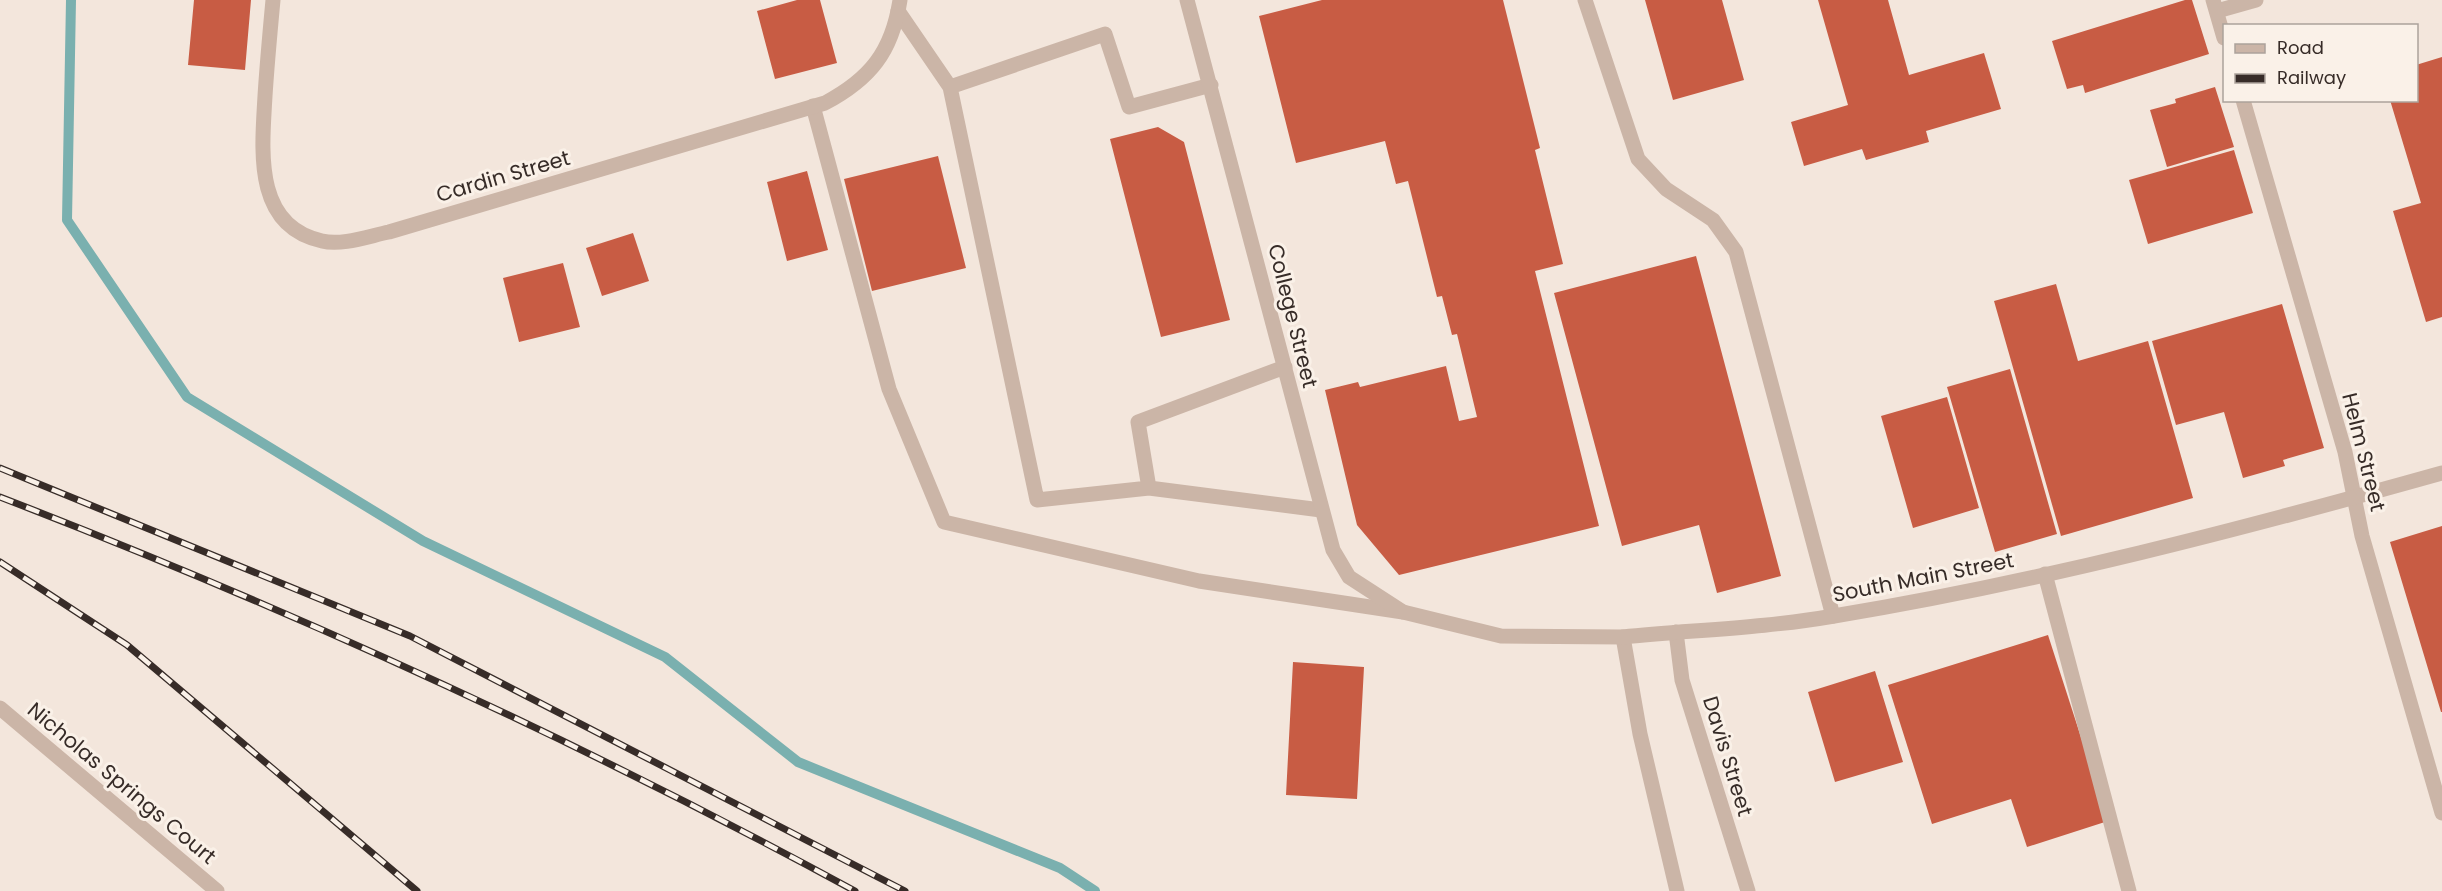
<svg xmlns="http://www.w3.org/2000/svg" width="2442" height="891" viewBox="0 0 2442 891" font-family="Poppins,sans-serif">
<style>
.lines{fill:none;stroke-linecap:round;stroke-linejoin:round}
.stream{stroke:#7ab0af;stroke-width:10}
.building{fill:#c85c44}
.service{stroke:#cbb5a7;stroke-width:15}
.minor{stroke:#cbb5a7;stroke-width:15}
.tertiary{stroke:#cbb5a7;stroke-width:15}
.rail-casing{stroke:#372c28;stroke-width:7}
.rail{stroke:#faf1e8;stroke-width:4.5;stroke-dasharray:14;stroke-linecap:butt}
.labels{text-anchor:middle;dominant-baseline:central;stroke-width:6;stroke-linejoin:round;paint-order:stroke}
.street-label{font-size:21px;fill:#372c28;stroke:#faf1e8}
</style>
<rect width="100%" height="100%" fill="#f3e6dc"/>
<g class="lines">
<path class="stream" d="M71,0L67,220L187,397L423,541L665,657L798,762L1060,868L1095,891"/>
</g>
<path class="building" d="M194,0H251L245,70L188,65Z
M797,0H820L837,63L775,79L757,11Z
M1322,0H1503L1540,148L1535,150L1563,264L1535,271L1599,526L1399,575L1357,525L1325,390L1358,382L1360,387L1446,366L1459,421L1477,417L1457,334L1452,335L1442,296L1437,297L1408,181L1396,184L1385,141L1296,163L1259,16Z
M1645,0H1722L1744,80L1673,100Z
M1818,0H1888L1909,75L1984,53L2001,109L1926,131L1929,142L1866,160L1862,149L1804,166L1791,122L1848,105Z
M2185,0H2192L2209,54L2085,93L2083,85L2067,89L2052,41Z
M2442,57V317L2426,322L2393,211L2421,203L2390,100H2416V65Z
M2215,87L2234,147L2167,167L2150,110L2176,103L2175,99Z
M1158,127L1184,142L1230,320L1161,337L1110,139Z
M2234,150L2253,213L2148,244L2129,180Z
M938,156L966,268L872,291L844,179Z
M807,171L828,250L787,261L767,182Z
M633,233L649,281L602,296L586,248Z
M1696,256L1781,576L1717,593L1699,525L1622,546L1554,293Z
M563,263L580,327L519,342L503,278Z
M2056,284L2078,361L2148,341L2193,498L2061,536L1994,301Z
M2282,304L2324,448L2283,460L2285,466L2243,478L2224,412L2176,425L2152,341Z
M2010,369L2057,534L1995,552L1947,387Z
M1947,397L1979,508L1913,528L1881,416Z
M2442,526V712H2441L2390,542Z
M2048,635L2108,821L2027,847L2011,799L1932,824L1888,685Z
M1293,662L1364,667L1357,799L1286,795Z
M1875,671L1903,762L1835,782L1808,692Z"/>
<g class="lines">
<path class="service" d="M1585,0L1638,159L1666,189L1713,220L1736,252L1833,616
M898,11L950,87L1037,500L1149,488
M2217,11L2256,0
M950,87L1105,34L1129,107L1211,85
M813,106L889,389L944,522L1199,581L1403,612
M1285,367L1138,422L1149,488L1321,510
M2045,574L2129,891
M1623,637L1640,734L1677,891"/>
<path class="minor" d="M273,0C270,32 267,64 265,96C262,150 253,226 322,241C342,246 369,236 389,232L825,103C870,79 892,52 900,0
M2213,0L2224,38
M2243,100L2345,452L2362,536L2442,813
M1676,632L1682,680L1748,891
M0,708L217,891"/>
<path class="tertiary" d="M1187,0L1333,550L1349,577L1403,612L1501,636L1623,637C1693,630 1765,628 1834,616C2040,582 2242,529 2442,473"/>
<defs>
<path id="rail" d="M0,468L410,636L905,891
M0,497C293,610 579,741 855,891
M0,562L127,645L417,891"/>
</defs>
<use href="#rail" class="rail-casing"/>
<use href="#rail" class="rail"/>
</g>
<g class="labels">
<g class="street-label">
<text transform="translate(503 176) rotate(-16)">Cardin Street</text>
<text transform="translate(1293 316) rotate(76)">College Street</text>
<text transform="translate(2364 452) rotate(76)">Helm Street</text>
<text transform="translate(1923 577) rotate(-11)">South Main Street</text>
<text transform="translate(1728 756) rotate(73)">Davis Street</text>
<text transform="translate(122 783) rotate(40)">Nicholas Springs Court</text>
</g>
</g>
<rect x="2223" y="24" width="195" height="78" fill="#faf1e8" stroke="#aca29b" stroke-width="1.5"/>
<rect x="2235" y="44" width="30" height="9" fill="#cbb5a7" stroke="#aca29b" stroke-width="1.5"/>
<text x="2277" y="54" font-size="18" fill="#372c28">Road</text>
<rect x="2235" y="74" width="30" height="9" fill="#372c28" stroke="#aca29b" stroke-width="1.5"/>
<text x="2277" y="84" font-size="18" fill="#372c28">Railway</text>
</svg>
